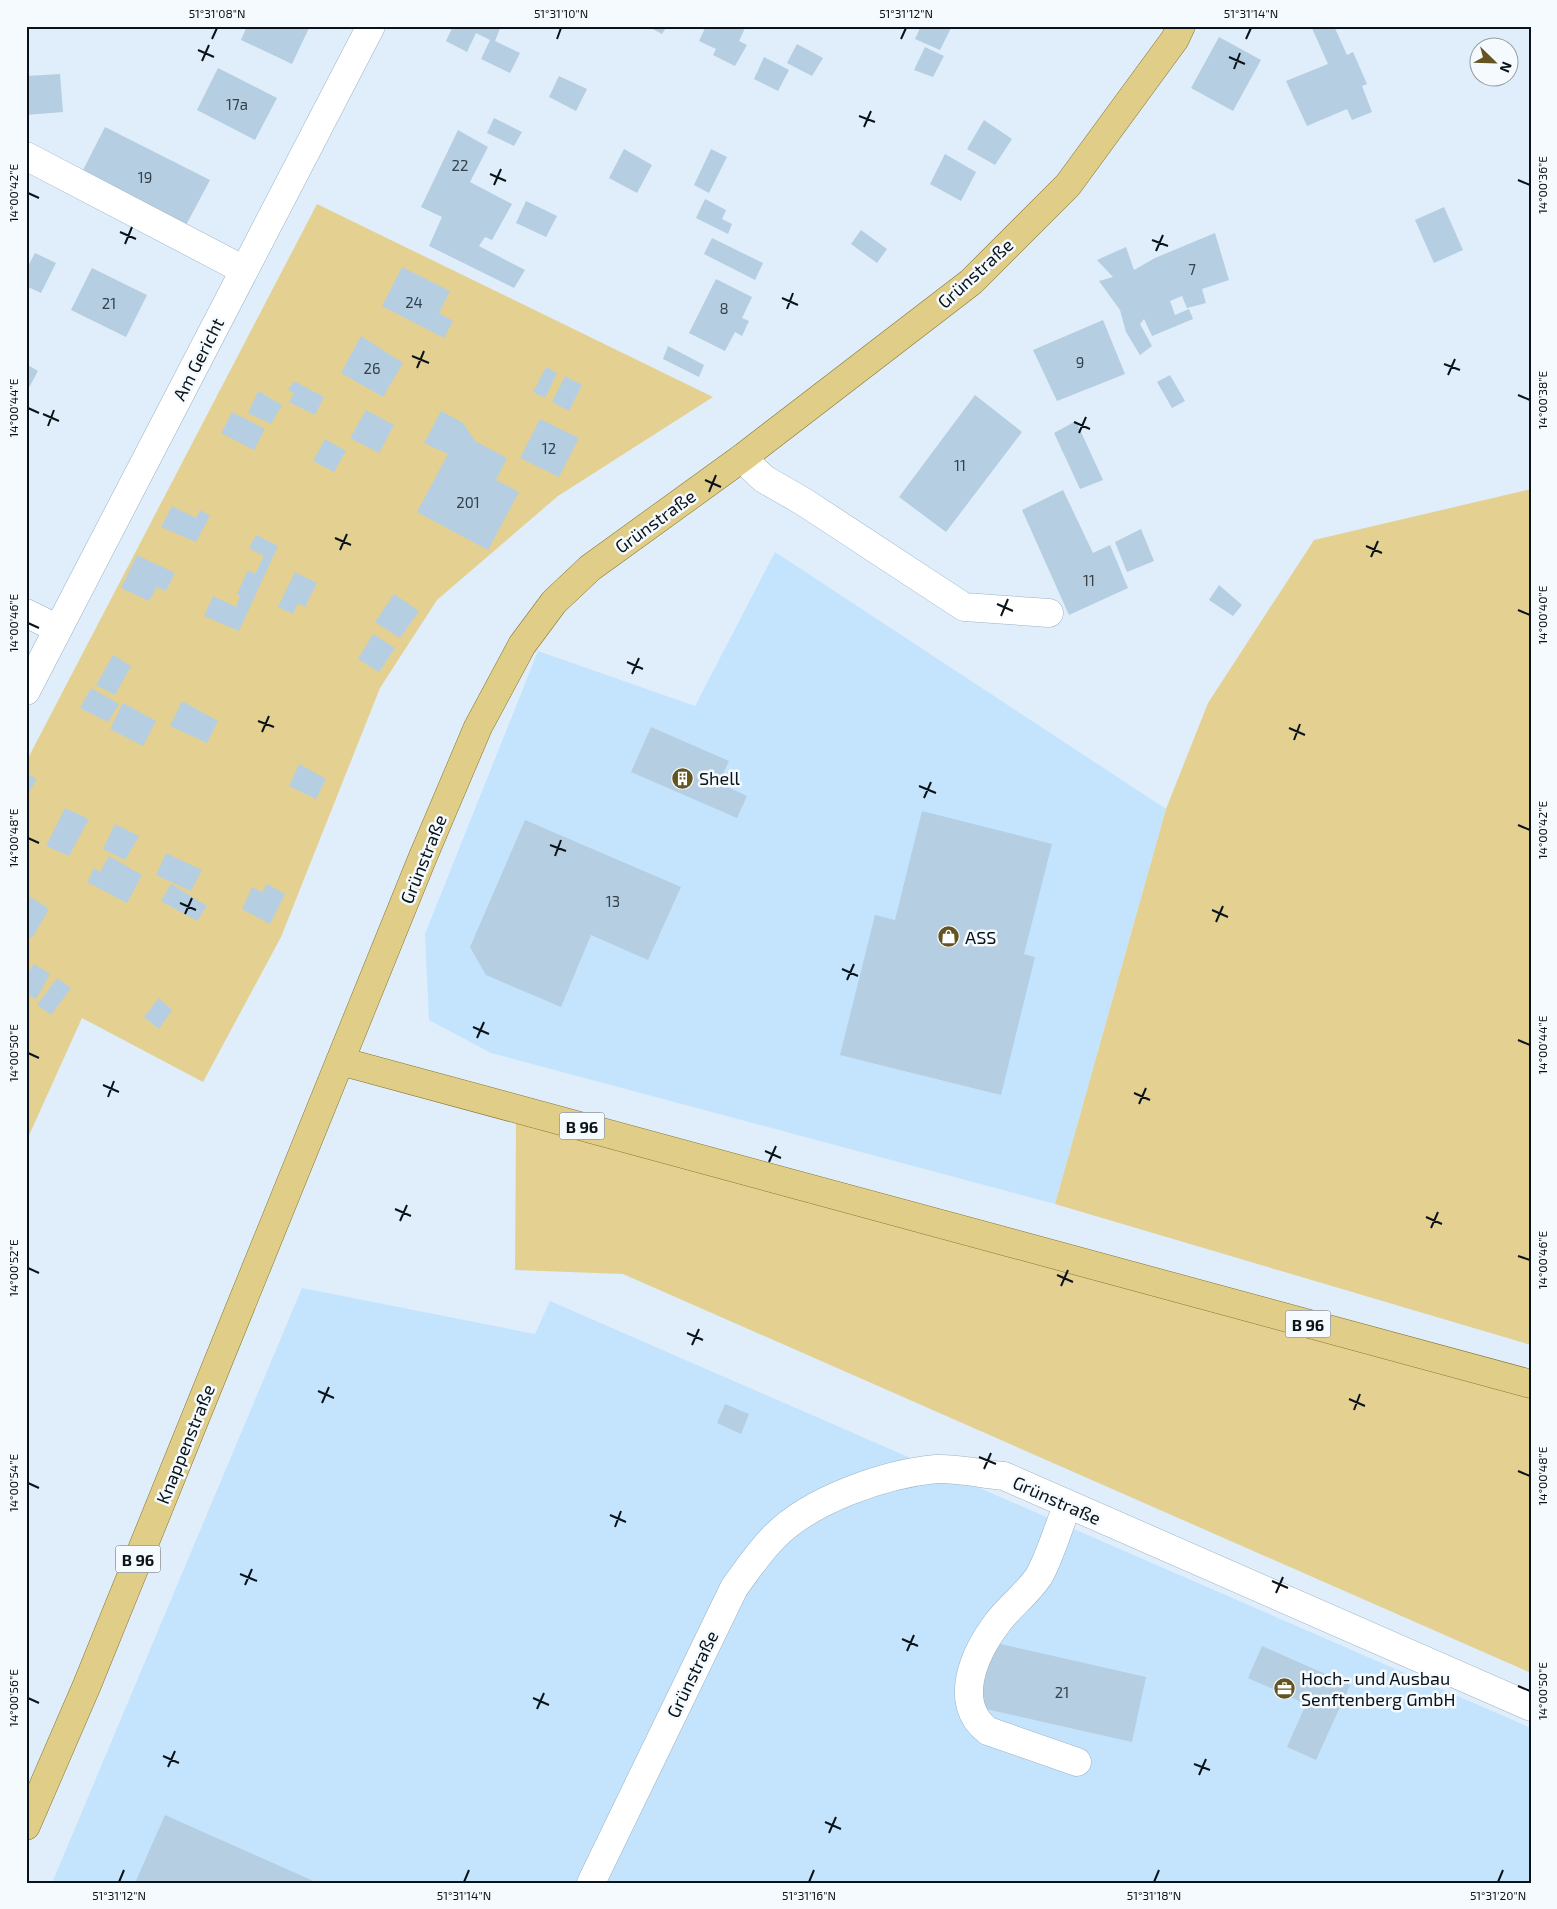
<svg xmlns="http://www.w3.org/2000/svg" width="1557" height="1909" viewBox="0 0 1557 1909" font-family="'Exo 2',sans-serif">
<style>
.built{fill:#c4e4fd}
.green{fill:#e4d192}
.building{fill:#b5cee1}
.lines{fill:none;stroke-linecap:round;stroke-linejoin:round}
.minor-casing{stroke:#9ab2c5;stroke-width:29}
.major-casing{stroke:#87762e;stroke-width:29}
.minor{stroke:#fff;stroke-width:28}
.major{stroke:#e0cd88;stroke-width:28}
.ticks{fill:none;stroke:#0a1319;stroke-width:2}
.labels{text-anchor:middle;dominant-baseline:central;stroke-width:5;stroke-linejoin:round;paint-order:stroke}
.number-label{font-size:15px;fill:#35424b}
.shield{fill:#f5fafe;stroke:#50585e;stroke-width:1}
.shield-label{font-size:16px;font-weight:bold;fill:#0a1319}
.street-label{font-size:18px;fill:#0a1319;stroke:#f5fafe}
.poi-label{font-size:18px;fill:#0a1319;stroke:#f5fafe;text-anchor:start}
.neatline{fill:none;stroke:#0a1319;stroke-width:2}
.ticks-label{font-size:12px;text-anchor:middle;fill:#0a1319}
</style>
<rect width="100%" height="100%" fill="#dfeefa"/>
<path class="built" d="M775,552L1166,809L1055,1204L491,1053L429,1020L425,934L538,651L695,706Z
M302,1288L535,1334L550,1301L1531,1728V1883H52Z"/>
<path class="green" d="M317,204L713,397L558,496L437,600L380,688L281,937L203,1082L82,1018L26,1142V762Z
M1531,489V1345L1055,1204L1166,809L1208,703L1314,540Z
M516,1120L1531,1396V1673L623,1274L515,1270Z"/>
<path class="building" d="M247,26H310L292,64L241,40Z
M453,26H501L495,41L520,53L510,73L481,59L490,40L476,33L467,52L446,41Z
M647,26H667L662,34Z
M706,26H746L739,41L747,45L735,66L713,55L716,49L699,41Z
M921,26H952L940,50L915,39Z
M1311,26H1334L1347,55L1353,52L1367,84L1362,86L1372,112L1352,120L1347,109L1307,126L1286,81L1328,64Z
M1219,37L1261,60L1233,111L1191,88Z
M797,44L823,58L812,76L787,63Z
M925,47L944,56L933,77L914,70Z
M764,57L789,70L778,91L754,79Z
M218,68L277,98L255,140L197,110Z
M60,74L63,112L26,115V76Z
M559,76L587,89L576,111L549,97Z
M494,118L522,132L514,146L487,133Z
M984,120L1012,139L995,165L967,149Z
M105,127L210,180L185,227L81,174Z
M458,130L488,147L470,182L512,204L492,240L485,237L479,246L525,270L514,288L429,246L442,217L421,207Z
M624,149L652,165L637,193L609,178Z
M711,149L727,157L709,193L694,185Z
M945,154L976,172L961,201L930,184Z
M705,199L726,210L722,219L732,224L728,234L696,218Z
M526,201L557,216L546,237L516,223Z
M1444,207L1463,250L1434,263L1415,220Z
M861,230L887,249L877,263L851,244Z
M1215,233L1229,280L1202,289L1206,303L1187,308L1182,296L1170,301L1175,315L1189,309L1193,319L1152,336L1144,319L1140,324L1152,346L1140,355L1126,332L1120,310L1099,281L1113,277L1097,260L1126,247L1134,270L1155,258Z
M712,238L763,263L755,280L704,254Z
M35,253L56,263L41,293L26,286V270Z
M402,267L450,291L439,313L453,321L444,338L382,306Z
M92,268L147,295L126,337L71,310Z
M716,279L752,297L742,318L749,321L742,336L735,332L725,351L689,333Z
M1103,320L1125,374L1057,401L1033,350Z
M361,336L403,363L383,397L341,373Z
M668,346L704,365L699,377L663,359Z
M26,364L38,371L26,393Z
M546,367L557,373L545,398L533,392Z
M1170,375L1185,401L1172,408L1157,382Z
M565,376L582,385L569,411L552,402Z
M294,381L324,397L315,415L289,402L294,393L288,390Z
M258,391L282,405L271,424L248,413Z
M975,395L1022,432L946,532L899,497Z
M366,410L394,425L379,453L350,438Z
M441,411L463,423L475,441L507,458L496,480L519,492L488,550L417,512L448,454L424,443Z
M232,412L265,429L254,450L221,433Z
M540,419L579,438L559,477L520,458Z
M1076,421L1103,480L1080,489L1054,433Z
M325,439L346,451L334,472L313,461Z
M1063,490L1093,553L1110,545L1128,588L1069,615L1022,510Z
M172,506L196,518L200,510L210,516L196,542L161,527Z
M1141,529L1154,561L1127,572L1115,542Z
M256,535L278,546L239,631L204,616L213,596L236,607L240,596L237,594L248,570L255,574L264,556L249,548Z
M137,555L175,573L166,591L157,587L149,601L121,588Z
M295,572L317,583L305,607L298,603L293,614L278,607Z
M1219,585L1242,605L1233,616L1209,600Z
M394,594L419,611L400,638L375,622Z
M373,634L395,648L379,672L358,659Z
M113,655L131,666L115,695L96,685Z
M91,688L119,704L108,722L80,708Z
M182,701L218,721L207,743L170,726Z
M123,703L156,721L143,746L110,729Z
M651,727L729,761L719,783L747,796L737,818L631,772Z
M299,764L326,779L316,799L289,786Z
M26,773L37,779L26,797Z
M65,808L89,819L69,856L46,846Z
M922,811L1052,844L1024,954L1035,957L1001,1095L840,1055L875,915L895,920Z
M525,820L681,887L648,960L591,935L561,1007L486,975L470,947Z
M115,824L139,836L125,860L103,849Z
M166,853L202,870L191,891L156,875Z
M109,856L142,875L127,903L87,882L94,868L100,872Z
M171,884L207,906L197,921L161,901Z
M267,884L285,894L270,924L242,909L252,887L262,892Z
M29,896L49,909L32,938L26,935V900Z
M34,964L50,974L36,999L26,994V976Z
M57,978L71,988L51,1015L37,1005Z
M159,998L172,1010L159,1029L144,1017Z
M725,1404L749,1414L741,1434L717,1423Z
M992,1642L1146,1677L1132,1742L977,1707Z
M1262,1646L1350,1685L1316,1760L1287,1747L1306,1704L1248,1678Z
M165,1815L318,1883H135Z"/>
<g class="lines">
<defs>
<path id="minor" d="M26,156L244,270
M742,458L764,479L804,502L964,607L1049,613
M26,613L58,629
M26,691L371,26
M1068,1504C1059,1525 1050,1557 1039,1576C1028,1593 1010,1606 998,1622C975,1652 951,1703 988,1731L1077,1762
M591,1883L734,1588C747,1570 759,1552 774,1537C810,1500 884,1474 936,1469C957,1468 982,1474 1004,1476L1531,1707"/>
<path id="major" d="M340,1061L1531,1384
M26,1826L87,1685L422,859L478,727L522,645L554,602L590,568L742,458L971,282L1068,185L1175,39L1181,26"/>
</defs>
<use href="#minor" class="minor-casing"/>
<use href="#major" class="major-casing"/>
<use href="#minor" class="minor"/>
<use href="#major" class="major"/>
</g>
<path class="ticks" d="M212,39L217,28M557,39L561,28M901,39L906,28M1246,39L1251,28M198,50L214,57M1229,57L1245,64M202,61L209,45M1234,69L1240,53M859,116L875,122M864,127L871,111M490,174L506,181M1518,180L1530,185M494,185L501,169M28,193L39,198M120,232L136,239M1152,240L1168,246M125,244L132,227M1156,251L1163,235M782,298L798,305M787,309L793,293M412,356L429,363M1444,364L1460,370M417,368L424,351M1448,375L1455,359M1518,395L1530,400M28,408L39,413M43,414L59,421M1074,422L1090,429M48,426L54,410M1079,433L1086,417M705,480L721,487M709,492L716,475M335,538L351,545M1366,546L1382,553M340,550L347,534M1371,557L1378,541M997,604L1013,611M1518,610L1530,615M1001,616L1008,599M28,623L39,628M627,662L643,669M632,674L639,658M258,721L274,727M1289,728L1305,735M262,732L269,716M1294,740L1300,724M919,786L936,793M924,798L931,782M1518,825L1530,830M28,838L39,843M550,845L566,851M555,856L561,840M180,903L196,910M1212,910L1228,917M185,914L192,898M1216,922L1223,906M842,969L858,976M847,980L854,964M473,1027L489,1034M477,1038L484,1022M1518,1040L1530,1045M28,1053L39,1058M103,1085L119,1092M1134,1093L1150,1100M108,1097L114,1081M1139,1104L1146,1088M765,1151L781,1158M769,1162L776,1146M395,1209L411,1216M1426,1217L1442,1224M400,1221L407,1205M1431,1228L1438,1212M1518,1256L1530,1260M28,1268L39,1273M1057,1275L1073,1282M1061,1286L1068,1270M687,1333L703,1340M692,1345L699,1329M318,1391L334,1398M1349,1399L1365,1406M322,1403L329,1387M1354,1410L1360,1394M979,1457L996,1464M984,1469L991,1453M1518,1471L1530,1476M28,1483L39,1488M610,1515L626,1522M615,1527L621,1511M240,1574L257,1581M1272,1581L1288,1588M245,1585L252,1569M1276,1593L1283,1577M902,1639L918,1646M907,1651L914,1635M1518,1686L1530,1691M28,1698L39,1703M533,1698L549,1705M537,1709L544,1693M163,1756L179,1763M1194,1764L1210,1770M168,1767L175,1751M1199,1775L1206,1759M825,1822L841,1829M829,1833L836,1817M119,1882L124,1870M464,1882L469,1870M809,1882L814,1870M1154,1882L1159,1870M1498,1882L1503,1870"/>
<defs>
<symbol id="building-disc" viewBox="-11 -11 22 22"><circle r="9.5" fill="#635421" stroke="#f5fafe"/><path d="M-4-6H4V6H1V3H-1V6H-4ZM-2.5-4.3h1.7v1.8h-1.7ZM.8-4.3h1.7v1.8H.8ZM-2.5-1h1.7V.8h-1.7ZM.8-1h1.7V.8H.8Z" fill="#fff"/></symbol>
<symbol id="shop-disc" viewBox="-11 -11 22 22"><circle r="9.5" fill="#635421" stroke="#f5fafe"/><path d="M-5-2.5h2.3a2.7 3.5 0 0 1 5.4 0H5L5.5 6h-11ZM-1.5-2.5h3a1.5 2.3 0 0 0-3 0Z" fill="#fff"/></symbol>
<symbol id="office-disc" viewBox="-11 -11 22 22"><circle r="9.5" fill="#635421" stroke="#f5fafe"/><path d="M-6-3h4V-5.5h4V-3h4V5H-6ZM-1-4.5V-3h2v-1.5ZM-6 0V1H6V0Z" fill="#fff"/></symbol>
</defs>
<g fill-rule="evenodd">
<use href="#building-disc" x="670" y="766" width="25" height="25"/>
<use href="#shop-disc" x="936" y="924" width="25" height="25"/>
<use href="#office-disc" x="1272" y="1676" width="25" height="25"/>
</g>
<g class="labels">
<g class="number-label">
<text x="237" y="104">17a</text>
<text x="460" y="165">22</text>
<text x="145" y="177">19</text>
<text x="1192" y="269">7</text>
<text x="414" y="302">24</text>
<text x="109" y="303">21</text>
<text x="724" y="308">8</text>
<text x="1080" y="362">9</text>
<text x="372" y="368">26</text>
<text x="549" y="448">12</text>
<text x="960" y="465">11</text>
<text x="468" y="502">201</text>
<text x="1089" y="580">11</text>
<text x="613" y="901">13</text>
<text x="1062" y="1692">21</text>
</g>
<g class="shield">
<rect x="559.5" y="1112.5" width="45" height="27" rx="4"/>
<rect x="1285.5" y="1310.5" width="45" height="27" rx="4"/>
<rect x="115.5" y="1545.5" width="45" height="27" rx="4"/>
</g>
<g class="shield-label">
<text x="582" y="1126">B 96</text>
<text x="1308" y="1324">B 96</text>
<text x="138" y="1559">B 96</text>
</g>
<g class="street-label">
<text transform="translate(975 273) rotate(-42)">Grünstraße</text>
<text transform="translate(198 359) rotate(-63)">Am Gericht</text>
<text transform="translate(655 521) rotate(-36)">Grünstraße</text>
<text transform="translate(423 859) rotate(-68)">Grünstraße</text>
<text transform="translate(185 1444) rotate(-68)">Knappenstraße</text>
<text transform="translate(1057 1500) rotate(24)">Grünstraße</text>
<text transform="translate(692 1674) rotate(-64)">Grünstraße</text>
</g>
<g class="poi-label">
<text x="699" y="778">Shell</text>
<text x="965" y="937">ASS</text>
<text x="1301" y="1678">Hoch- und Ausbau<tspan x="1301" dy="21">Senftenberg GmbH</tspan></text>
</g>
</g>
<rect width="1557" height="1909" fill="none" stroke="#f5fafe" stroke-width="55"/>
<g transform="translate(1494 62) rotate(113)"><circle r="24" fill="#f5fafe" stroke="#979ea2"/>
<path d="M0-4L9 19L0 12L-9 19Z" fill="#635421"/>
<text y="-8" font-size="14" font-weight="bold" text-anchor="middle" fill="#0a1319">N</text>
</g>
<rect x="28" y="28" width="1502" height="1854" class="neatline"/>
<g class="ticks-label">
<text x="217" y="18">51°31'08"N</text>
<text x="561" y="18">51°31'10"N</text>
<text x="906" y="18">51°31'12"N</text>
<text x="1251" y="18">51°31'14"N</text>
<text transform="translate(1543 185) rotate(-90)" y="4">14°00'36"E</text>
<text transform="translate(14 193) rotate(-90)" y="4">14°00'42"E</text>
<text transform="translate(1543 400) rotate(-90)" y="4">14°00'38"E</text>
<text transform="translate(14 408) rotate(-90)" y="4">14°00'44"E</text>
<text transform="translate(1543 615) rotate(-90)" y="4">14°00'40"E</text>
<text transform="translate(14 623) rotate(-90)" y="4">14°00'46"E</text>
<text transform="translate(1543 830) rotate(-90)" y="4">14°00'42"E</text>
<text transform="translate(14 838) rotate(-90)" y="4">14°00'48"E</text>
<text transform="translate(1543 1045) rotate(-90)" y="4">14°00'44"E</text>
<text transform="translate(14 1053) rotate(-90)" y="4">14°00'50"E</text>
<text transform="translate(1543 1260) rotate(-90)" y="4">14°00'46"E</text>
<text transform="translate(14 1268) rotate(-90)" y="4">14°00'52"E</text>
<text transform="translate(1543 1476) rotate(-90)" y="4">14°00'48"E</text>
<text transform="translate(14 1483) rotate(-90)" y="4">14°00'54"E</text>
<text transform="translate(1543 1691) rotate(-90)" y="4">14°00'50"E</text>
<text transform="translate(14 1698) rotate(-90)" y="4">14°00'56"E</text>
<text x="119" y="1900">51°31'12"N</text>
<text x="464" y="1900">51°31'14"N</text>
<text x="809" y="1900">51°31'16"N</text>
<text x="1154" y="1900">51°31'18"N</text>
<text x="1498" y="1900">51°31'20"N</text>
</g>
</svg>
